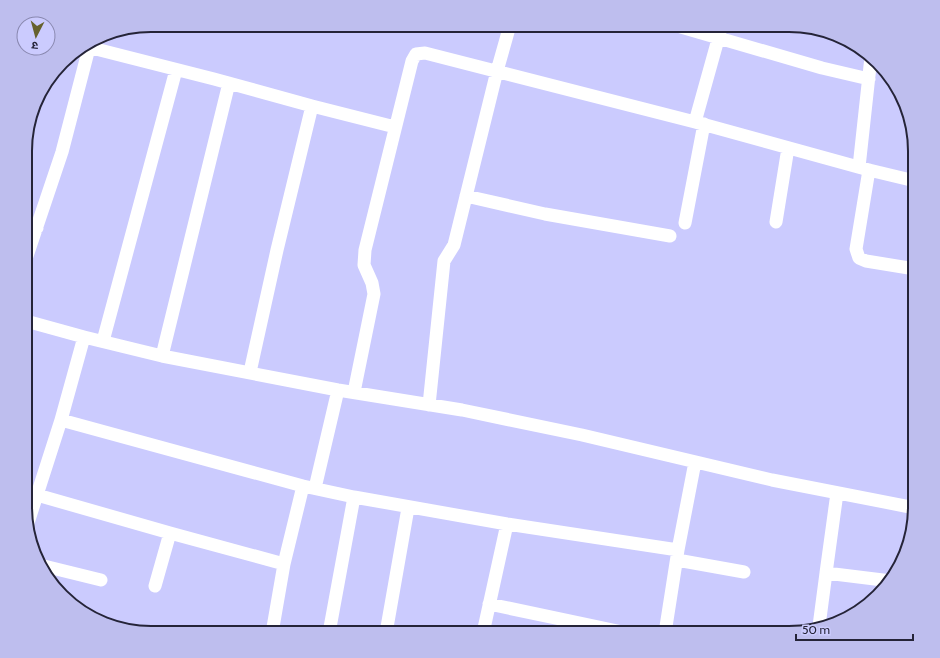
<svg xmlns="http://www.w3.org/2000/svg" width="940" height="658" viewBox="0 0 940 658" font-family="Cabin,'Noto Sans Devanagari',sans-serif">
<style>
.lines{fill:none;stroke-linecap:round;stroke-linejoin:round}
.minor{stroke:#fff;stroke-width:13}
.rim{fill:none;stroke:#252438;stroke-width:2}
</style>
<rect width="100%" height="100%" fill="#cbcbfe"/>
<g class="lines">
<path class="minor" d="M674,25L822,68L869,79
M84,46L214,79L312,106
M695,122L869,170L915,181
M859,167L871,57
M869,170L856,249L859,258L866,261L915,269
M466,196L545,214L670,236
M776,222L788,148
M685,223L704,124
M26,224L37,228
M26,259L62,152L89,48
M26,321L84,337L162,356L338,390L462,410L582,435L772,480L915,508
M103,341L176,70
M162,356L229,83
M250,372L277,250L312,106L395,127
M354,392L374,294L372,283L364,265L365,250L412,61L416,54L425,53L695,122L722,25
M429,405L444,261L454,245L497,71L510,25
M61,420L303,486L354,497L507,524L678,550
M315,488L338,390
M837,493L826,573L891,581
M37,495L170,533L284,564
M27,526L61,420L84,337
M677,560L744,572
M40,565L101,580
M155,586L170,533
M489,604L627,633
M819,626L826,573
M272,633L284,564L303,486
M329,633L354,497
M386,633L408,508
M483,633L507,524
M665,633L678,550L695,462"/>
</g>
<path d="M0 0H940V658H0ZM151 32H789A119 119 0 0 1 908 151V507A119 119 0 0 1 789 626H151A119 119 0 0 1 32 507V151A119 119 0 0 1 151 32Z" fill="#bebeee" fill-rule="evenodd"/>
<path class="rim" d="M151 32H789A119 119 0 0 1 908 151V507A119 119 0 0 1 789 626H151A119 119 0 0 1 32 507V151A119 119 0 0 1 151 32Z"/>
<g transform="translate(36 36) rotate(186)"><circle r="19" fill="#cbcbfe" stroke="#8988af"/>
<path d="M0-3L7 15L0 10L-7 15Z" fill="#66612e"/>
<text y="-6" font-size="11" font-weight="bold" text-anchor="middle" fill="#252438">उ</text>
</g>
<path d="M796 634v6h117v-6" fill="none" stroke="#252438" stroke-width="2"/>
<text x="802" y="634" font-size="12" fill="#252438" stroke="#cbcbfe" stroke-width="3" paint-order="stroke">50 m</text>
</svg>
